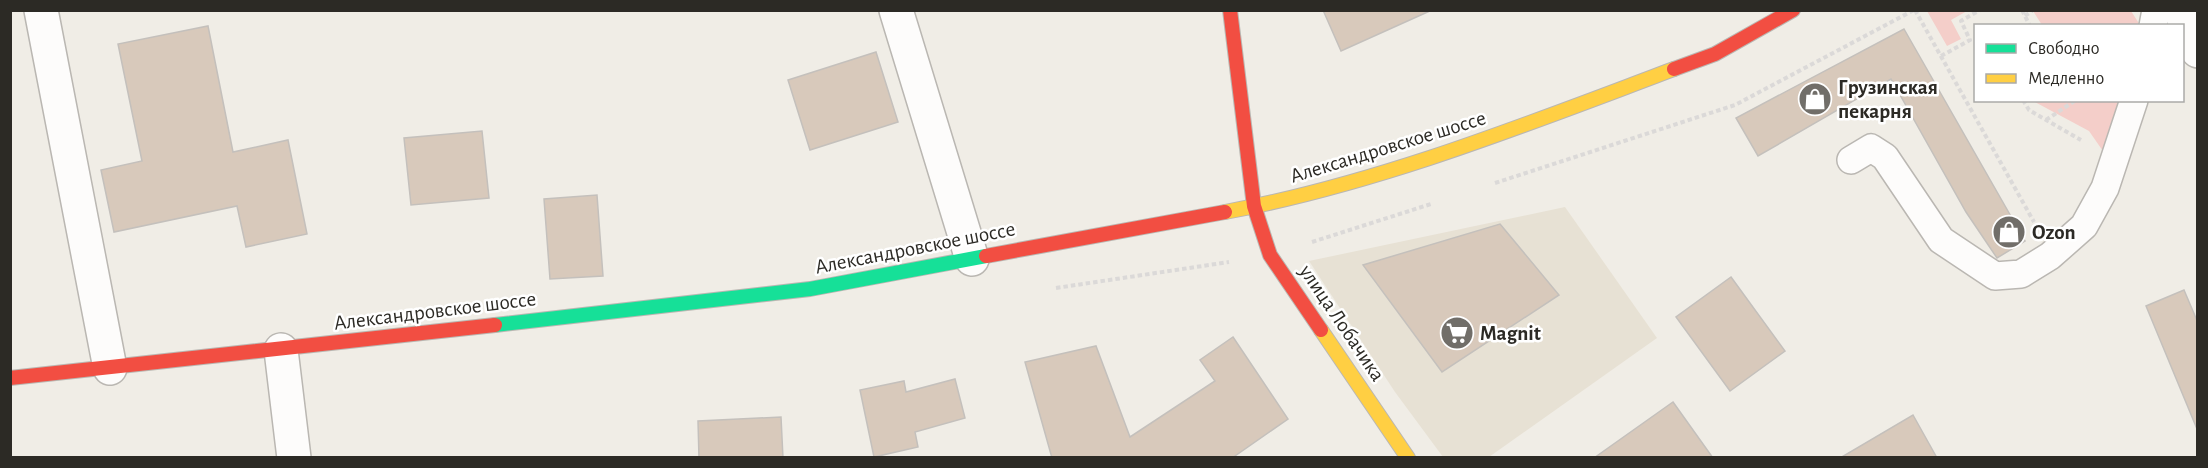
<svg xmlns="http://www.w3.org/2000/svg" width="2208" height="468" viewBox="0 0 2208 468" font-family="'Alegreya Sans',sans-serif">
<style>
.built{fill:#e7e1d4}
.green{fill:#f4cec9}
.building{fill:#d8c9bb;stroke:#c4c0bc;stroke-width:1.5}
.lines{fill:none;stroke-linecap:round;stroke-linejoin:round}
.lane-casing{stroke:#bab7b2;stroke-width:30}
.street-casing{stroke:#bab7b2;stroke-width:36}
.fast-casing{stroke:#bab7b2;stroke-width:16}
.slow-casing{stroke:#bab7b2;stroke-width:16}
.jam-casing{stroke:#bab7b2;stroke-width:16}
.path{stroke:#dbd9d8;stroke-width:4;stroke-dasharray:4.5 3;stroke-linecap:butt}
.lane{stroke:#fdfcfb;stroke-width:27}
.street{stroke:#fdfcfb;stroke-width:33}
.fast{stroke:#16e098;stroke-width:14}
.slow{stroke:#ffcf43;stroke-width:14}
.jam{stroke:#f24e42;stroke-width:14}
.labels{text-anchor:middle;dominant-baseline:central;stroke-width:5;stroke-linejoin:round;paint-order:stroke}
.poi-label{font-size:21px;font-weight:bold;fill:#2c2a25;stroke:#fff;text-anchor:start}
.street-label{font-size:21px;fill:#2c2a25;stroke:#fff}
</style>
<rect width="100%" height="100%" fill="#f0ede6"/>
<path class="built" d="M1565,207L1657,338L1489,457H1443L1395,392L1309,261Z"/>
<path class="green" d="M1927,11H1967L1951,20L1961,39L1947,46Z
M2033,11H2131L2140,25H2042Z
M2033,101H2123L2105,154L2089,131Z"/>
<path class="building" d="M1323,10H1432L1341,51Z
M208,26L233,152L288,140L307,234L246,247L237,206L114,232L101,170L142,161L118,44Z
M1904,29L2025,241L1997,258L1966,212L1891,79L1758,156L1736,118Z
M876,52L898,122L810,150L788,80Z
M482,131L489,198L411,205L404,138Z
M597,195L603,276L550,279L544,199Z
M1500,224L1559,295L1442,372L1363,265Z
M1731,277L1785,351L1730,391L1676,317Z
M2184,290L2198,323L2197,429L2146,306Z
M1233,337L1288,419L1232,458H1052L1025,362L1096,346L1130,437L1215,381L1200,360Z
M955,379L965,418L915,432L918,447L874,457L860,390L904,381L906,392Z
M1673,402L1713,458H1594Z
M1913,415L1937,458H1840Z
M781,417L783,458H699L698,421Z"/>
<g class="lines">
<defs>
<path id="lane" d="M2153,26L2156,10
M1851,160L1871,148L1885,157L1941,240L1995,276L2021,274L2050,256L2084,226L2105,188L2134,100"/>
<path id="street" d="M41,10L110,368
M896,10L972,259
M2180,10L2198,51
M281,350L294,458"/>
<path id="fast" d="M495,325L810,289L986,256"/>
<path id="slow" d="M1225,212C1380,183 1527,124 1674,69
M1321,330L1408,458"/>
<path id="jam" d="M1230,10L1254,206L1270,255L1321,330
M1674,69L1715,54L1793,10
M986,256L1225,212
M10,378L495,325"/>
</defs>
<use href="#lane" class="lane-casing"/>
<use href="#street" class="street-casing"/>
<use href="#fast" class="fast-casing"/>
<use href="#slow" class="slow-casing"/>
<use href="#jam" class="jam-casing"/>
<path class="path" d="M1915,10L2034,222
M2022,10L2030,26
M2025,16L2033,10
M1941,56L1970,40L1961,21L1980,10
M2023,100L2029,110L2081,140
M2046,120L2076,100
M1495,183L1735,105L1914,10
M1312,242L1431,204
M1056,288L1229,262"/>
<use href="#lane" class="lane"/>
<use href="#street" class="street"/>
<use href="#fast" class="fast"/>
<use href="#slow" class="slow"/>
<use href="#jam" class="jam"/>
</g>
<defs>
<symbol id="shop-disc" viewBox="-11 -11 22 22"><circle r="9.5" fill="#716e69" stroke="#fff"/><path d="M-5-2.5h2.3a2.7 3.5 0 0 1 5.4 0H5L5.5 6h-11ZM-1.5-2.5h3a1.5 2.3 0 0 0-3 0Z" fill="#fff"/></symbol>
<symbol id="supermarket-disc" viewBox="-11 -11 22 22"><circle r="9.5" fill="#716e69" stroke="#fff"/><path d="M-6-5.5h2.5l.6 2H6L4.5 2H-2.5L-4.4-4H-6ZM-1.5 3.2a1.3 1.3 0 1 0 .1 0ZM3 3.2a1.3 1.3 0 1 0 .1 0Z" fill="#fff"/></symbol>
</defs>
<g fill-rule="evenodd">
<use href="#shop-disc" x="1796" y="80" width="38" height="38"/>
<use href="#shop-disc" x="1990" y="213" width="38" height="38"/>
<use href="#supermarket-disc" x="1438" y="314" width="38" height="38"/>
</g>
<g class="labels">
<g class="poi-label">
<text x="1838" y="87">Грузинская<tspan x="1838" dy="24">пекарня</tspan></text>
<text x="2032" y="232">Ozon</text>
<text x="1480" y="333">Magnit</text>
</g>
<g class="street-label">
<text transform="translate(1388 147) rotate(-17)">Александровское шоссе</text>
<text transform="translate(915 248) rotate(-11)">Александровское шоссе</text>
<text transform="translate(435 311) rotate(-7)">Александровское шоссе</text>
<text transform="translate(1342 323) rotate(56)">улица Лобачика</text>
</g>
</g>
<rect width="2208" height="468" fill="none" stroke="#2c2a25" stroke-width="24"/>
<rect x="1974" y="24" width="210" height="78" fill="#ffffff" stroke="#abaaa8" stroke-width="1.5"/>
<rect x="1986" y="44" width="30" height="9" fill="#16e098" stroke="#abaaa8" stroke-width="1.5"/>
<text x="2028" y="54" font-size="18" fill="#2c2a25">Свободно</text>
<rect x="1986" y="74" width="30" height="9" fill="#ffcf43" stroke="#abaaa8" stroke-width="1.5"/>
<text x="2028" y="84" font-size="18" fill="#2c2a25">Медленно</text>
</svg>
